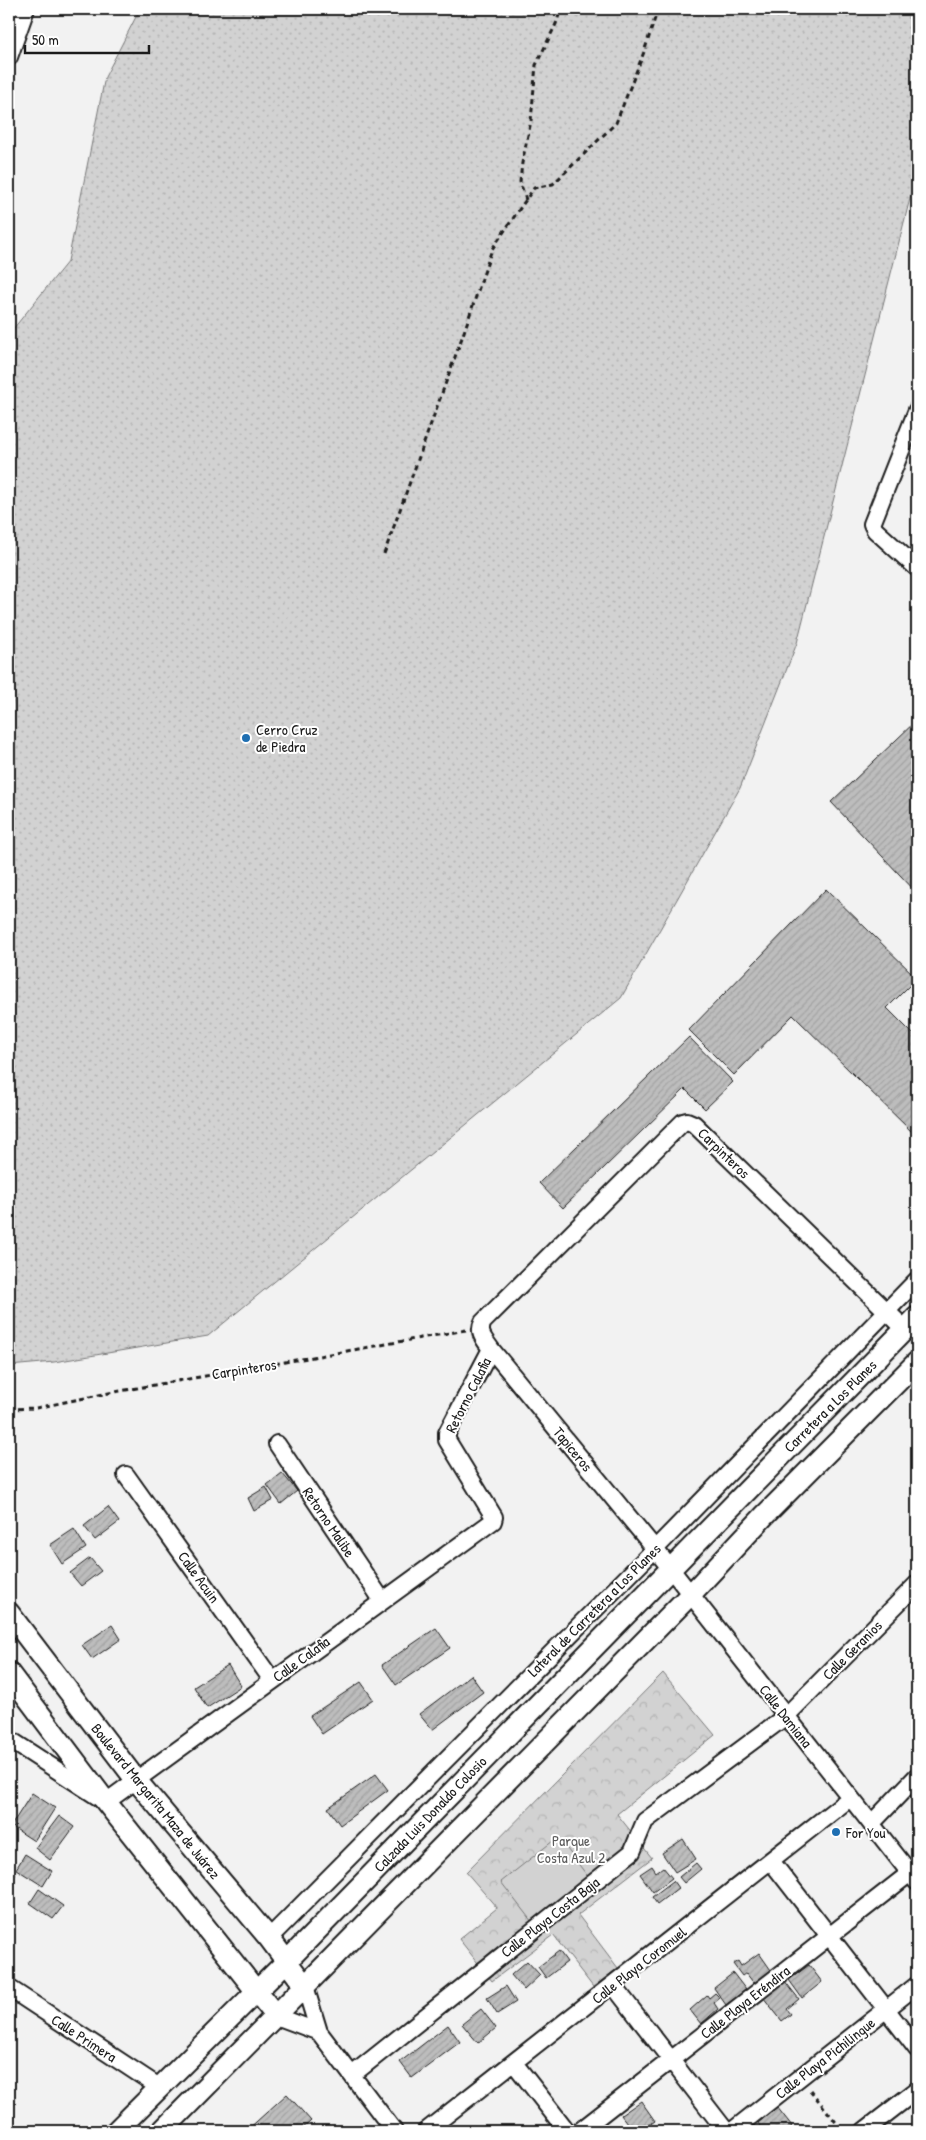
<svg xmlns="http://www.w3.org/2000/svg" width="926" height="2140" viewBox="0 0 926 2140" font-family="'Patrick Hand',sans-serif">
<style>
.grass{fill:url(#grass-dots);stroke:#777}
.park{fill:url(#park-crowns);stroke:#777}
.pitch{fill:#d2d2d2;stroke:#777}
.building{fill:url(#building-hatch);stroke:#1c1c1c}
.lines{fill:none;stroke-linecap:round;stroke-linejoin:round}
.minor-casing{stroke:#1c1c1c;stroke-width:20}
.major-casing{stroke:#1c1c1c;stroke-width:24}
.path{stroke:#1c1c1c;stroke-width:3;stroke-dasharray:5 4;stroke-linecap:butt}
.minor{stroke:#fff;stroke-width:16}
.major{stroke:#fff;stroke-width:20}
.poi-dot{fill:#1f6fb2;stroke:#fff;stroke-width:2}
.labels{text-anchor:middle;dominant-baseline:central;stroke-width:4;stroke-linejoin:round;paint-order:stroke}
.poi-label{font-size:15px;fill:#1c1c1c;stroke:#fff;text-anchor:start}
.street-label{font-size:15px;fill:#1c1c1c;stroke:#fff}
.park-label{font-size:15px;fill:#5c5c5c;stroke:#fff}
</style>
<defs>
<pattern id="grass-dots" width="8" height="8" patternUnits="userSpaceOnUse" patternTransform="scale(1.25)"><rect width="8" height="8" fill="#d2d2d2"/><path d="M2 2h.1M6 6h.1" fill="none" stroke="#b4b4b4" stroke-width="1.8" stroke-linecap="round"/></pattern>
<pattern id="park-crowns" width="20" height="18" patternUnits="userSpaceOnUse" patternTransform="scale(1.25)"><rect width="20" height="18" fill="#d2d2d2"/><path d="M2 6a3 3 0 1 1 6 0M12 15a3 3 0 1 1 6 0" fill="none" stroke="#b4b4b4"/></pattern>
<pattern id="building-hatch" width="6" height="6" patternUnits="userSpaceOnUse" patternTransform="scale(1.25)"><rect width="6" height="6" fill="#bdbdbd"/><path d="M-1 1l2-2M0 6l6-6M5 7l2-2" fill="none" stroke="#a2a2a2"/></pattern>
</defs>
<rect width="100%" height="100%" fill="#f2f2f2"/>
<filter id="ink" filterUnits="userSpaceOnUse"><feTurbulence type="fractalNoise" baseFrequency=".02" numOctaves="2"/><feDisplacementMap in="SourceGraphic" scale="10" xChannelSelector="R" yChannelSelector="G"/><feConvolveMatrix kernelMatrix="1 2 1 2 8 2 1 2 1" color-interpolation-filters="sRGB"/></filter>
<g filter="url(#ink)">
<path class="grass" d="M140,9H917V171L797,643L740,788L621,998L208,1336L54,1362L9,1366V334L68,261L105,77Z"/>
<path class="park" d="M663,1673L715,1735L617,1814L652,1858L578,1915L618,1968L593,1987L553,1935L492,1981L459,1939L497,1908L466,1872Z"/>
<path class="pitch" d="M558,1837L589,1878L532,1922L501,1882Z"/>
<path class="building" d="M917,720V893L831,802Z
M826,889L917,978L887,1008L917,1038V1137L793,1015L734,1075L689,1030Z
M689,1037L733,1082L705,1109L685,1089L563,1208L539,1183Z
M282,1473L297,1491L281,1504L267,1485Z
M266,1487L273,1500L254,1511L248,1498Z
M108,1507L119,1522L95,1540L84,1526Z
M74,1529L86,1548L62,1564L50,1545Z
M90,1558L101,1571L81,1586L70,1573Z
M112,1625L121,1639L92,1659L82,1645Z
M436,1628L450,1648L396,1685L382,1665Z
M228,1665L241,1686L207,1708L194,1687Z
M471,1675L483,1692L432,1730L419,1714Z
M361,1682L373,1699L322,1734L310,1716Z
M376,1774L388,1790L340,1825L328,1808Z
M32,1793L55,1808L34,1841L11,1826Z
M59,1816L74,1827L50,1860L35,1848Z
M683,1839L696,1859L675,1872L662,1853Z
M25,1854L52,1871L43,1886L16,1869Z
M696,1863L701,1869L684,1883L679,1877Z
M652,1866L656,1872L663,1867L672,1878L653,1892L640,1874Z
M9,1869L16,1874L10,1882L9,1881Z
M673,1881L678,1888L657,1904L652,1897Z
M39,1889L63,1906L53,1919L30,1903Z
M559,1951L567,1962L546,1978L538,1967Z
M759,1953L773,1973L756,1986L746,1973L742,1976L733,1964L738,1961L741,1966Z
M527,1961L540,1975L524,1990L511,1975Z
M809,1965L822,1982L802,1998L789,1980Z
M733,1973L746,1990L726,2005L714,1988Z
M784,1980L799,1999L787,2009L791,2014L782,2021L763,1997Z
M506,1986L516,2002L497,2014L487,1998Z
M715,1993L720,1998L714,2003L718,2009L701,2024L690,2010L707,1995L709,1998Z
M481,2009L496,2028L478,2043L462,2024Z
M448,2025L460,2042L412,2078L400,2062Z
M287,2094L311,2121L300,2131H246Z
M641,2101L655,2121L641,2131H633L621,2115Z
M777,2107L792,2126L786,2131H764L758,2123Z"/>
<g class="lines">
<defs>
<path id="minor" d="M9,57L26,9
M917,410L872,524L875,530L917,568
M905,1329L694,1124L687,1121L683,1122L483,1322C477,1333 485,1340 491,1349L655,1549L917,1882
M277,1444L382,1600
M126,1475L272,1680
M9,1739L106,1802L493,1521L494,1517L447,1440V1433L491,1349
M871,1824L917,1776
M771,1861L917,2049
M269,1938L655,1549L917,1280
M613,1985L726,2131
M305,1986L319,2032L394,2131
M9,1988L159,2087
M276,2016L319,2032
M514,2063L567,2131
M352,2075L632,1852L645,1821L786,1716L917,1584
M426,2131L850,1798
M580,2131L910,1873
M732,2131L917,1985
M864,2131L917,2090"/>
<path id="major" d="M9,1613L136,1780L269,1938L305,1986
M9,1673L106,1802L276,2016
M116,2131L287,1961L917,1317
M162,2131L690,1595L764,1516L917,1362"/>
</defs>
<use href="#minor" class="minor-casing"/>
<use href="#major" class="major-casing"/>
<path class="path" d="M526,200L520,182L522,163L531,121L536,65L556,24L561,9
M384,554L464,332L492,249L534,188L553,184L616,123L644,52L658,9
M9,1409L36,1408L109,1393L466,1330
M810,2090L843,2131"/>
<use href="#minor" class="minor"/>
<use href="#major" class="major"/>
</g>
</g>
<g class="poi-dot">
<circle cx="246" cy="738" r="5"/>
<circle cx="836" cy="1832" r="5"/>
</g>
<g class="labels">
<g class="poi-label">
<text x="256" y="729">Cerro Cruz<tspan x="256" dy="17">de Piedra</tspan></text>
<text x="846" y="1832">For You</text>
</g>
<g class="street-label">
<text transform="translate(724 1153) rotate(44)">Carpinteros</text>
<text transform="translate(244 1369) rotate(-9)">Carpinteros</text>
<text transform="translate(468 1395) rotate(-63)">Retorno Calafia</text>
<text transform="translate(830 1406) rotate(-45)">Carretera a Los Planes</text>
<text transform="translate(573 1449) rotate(51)">Tapiceros</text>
<text transform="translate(329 1522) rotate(56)">Retorno Malibe</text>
<text transform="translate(199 1577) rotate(54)">Calle Acuin</text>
<text transform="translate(594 1610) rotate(-45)">Lateral de Carretera a Los Planes</text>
<text transform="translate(852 1650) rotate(-45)">Calle Geranios</text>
<text transform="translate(301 1659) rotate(-36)">Calle Calafia</text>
<text transform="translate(786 1716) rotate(52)">Calle Damiana</text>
<text transform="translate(156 1801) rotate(51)">Boulevard Margarita Maza de Juárez</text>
<text transform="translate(430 1814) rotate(-46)">Calzada Luis Donaldo Colosio</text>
<text transform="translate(550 1917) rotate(-38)">Calle Playa Costa Baja</text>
<text transform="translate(639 1965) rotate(-38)">Calle Playa Coromuel</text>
<text transform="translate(745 2002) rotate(-38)">Calle Playa Eréndira</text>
<text transform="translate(84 2038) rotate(33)">Calle Primera</text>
<text transform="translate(825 2058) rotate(-38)">Calle Playa Pichilingue</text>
</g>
<g class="park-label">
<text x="571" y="1840">Parque<tspan x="571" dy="17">Costa Azul 2</tspan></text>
</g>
</g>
<rect width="926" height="2140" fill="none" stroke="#fff" stroke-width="30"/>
<rect x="15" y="15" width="896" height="2110" fill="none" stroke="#1c1c1c" stroke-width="2" filter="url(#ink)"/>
<path d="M25 45v8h124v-8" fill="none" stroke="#1c1c1c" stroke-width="2.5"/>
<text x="32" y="45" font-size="15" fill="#1c1c1c" stroke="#ffffff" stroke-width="4" paint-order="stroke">50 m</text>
</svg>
